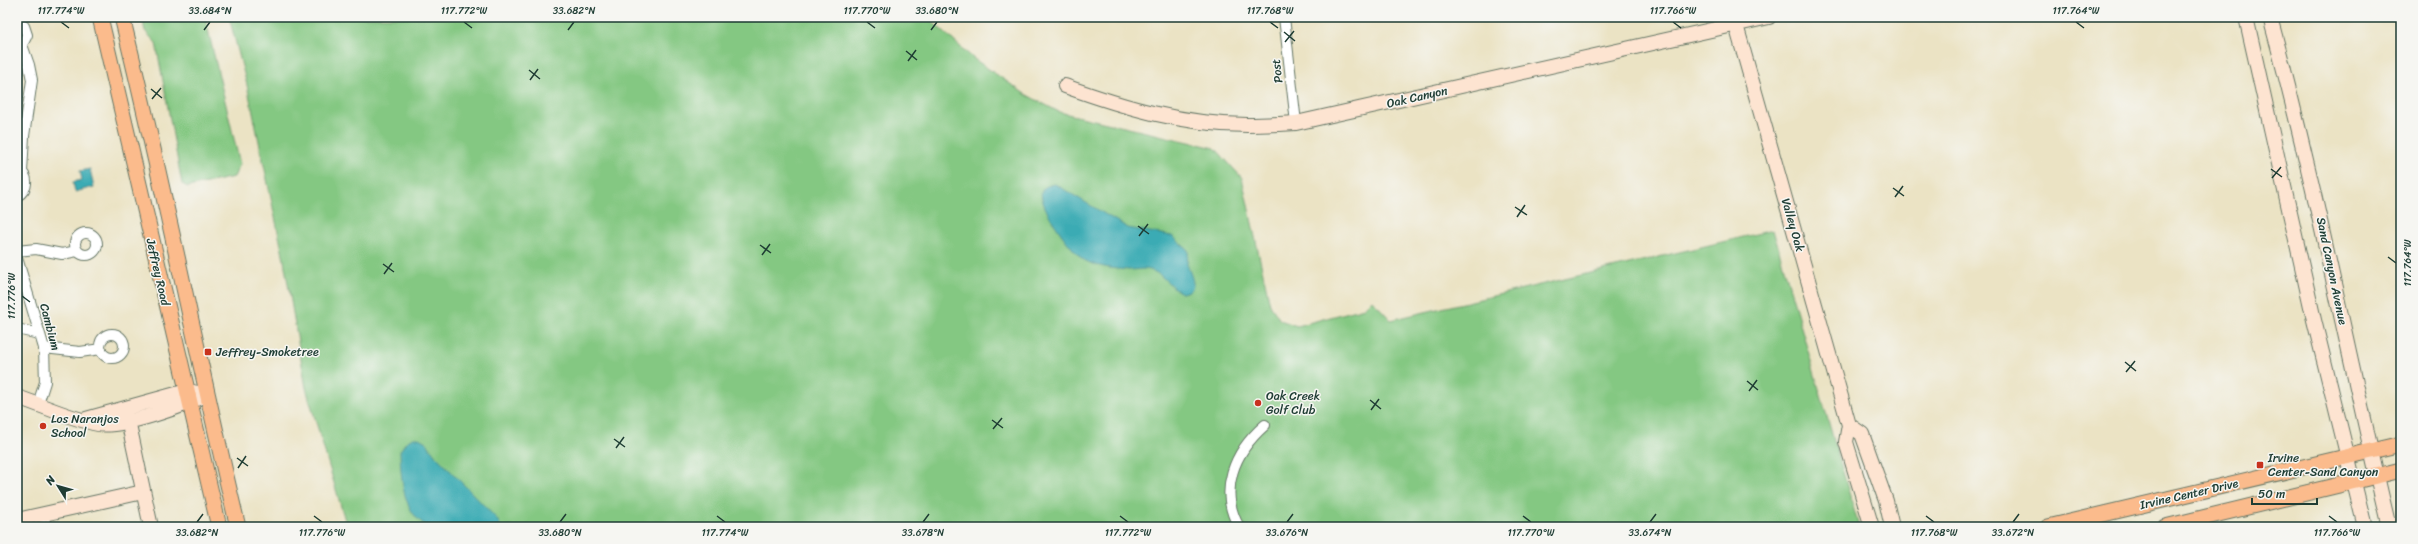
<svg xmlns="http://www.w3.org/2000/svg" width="2418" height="544" viewBox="0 0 2418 544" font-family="Sriracha,sans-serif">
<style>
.green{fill:#84c882;stroke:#52825b}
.water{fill:#3aabb4;stroke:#2c7474}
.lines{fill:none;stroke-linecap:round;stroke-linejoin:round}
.street-casing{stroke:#676;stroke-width:12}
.secondary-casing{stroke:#676;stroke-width:16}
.primary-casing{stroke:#676;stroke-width:17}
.street{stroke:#fff;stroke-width:10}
.secondary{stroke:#fde4d1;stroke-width:14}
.primary{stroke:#fbbb8c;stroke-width:15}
.ticks{fill:none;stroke:#1f3d34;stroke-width:1.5}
.poi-dot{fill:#c8321e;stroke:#f6f6f2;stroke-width:1.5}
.labels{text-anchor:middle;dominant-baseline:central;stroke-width:3;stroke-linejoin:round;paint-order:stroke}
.street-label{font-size:12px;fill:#1f3d34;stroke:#f6f6f2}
.poi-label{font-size:12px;fill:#1f3d34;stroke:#f6f6f2;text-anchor:start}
.neatline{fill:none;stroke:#1f3d34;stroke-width:1.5}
.ticks-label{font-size:10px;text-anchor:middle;fill:#1f3d34}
</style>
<rect width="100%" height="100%" fill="#f6f6f2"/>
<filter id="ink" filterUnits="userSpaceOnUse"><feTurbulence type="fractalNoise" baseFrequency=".025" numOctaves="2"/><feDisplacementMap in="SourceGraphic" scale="8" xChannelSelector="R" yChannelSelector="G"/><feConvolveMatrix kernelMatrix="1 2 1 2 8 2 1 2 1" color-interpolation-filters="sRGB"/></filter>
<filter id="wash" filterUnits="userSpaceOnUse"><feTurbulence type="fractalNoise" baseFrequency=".012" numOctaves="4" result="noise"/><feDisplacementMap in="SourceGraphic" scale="16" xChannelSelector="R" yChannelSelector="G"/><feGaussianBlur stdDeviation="0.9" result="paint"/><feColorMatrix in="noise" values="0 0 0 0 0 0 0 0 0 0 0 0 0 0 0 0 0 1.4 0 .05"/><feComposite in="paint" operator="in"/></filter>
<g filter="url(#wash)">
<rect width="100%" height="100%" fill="#ebe3c4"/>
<path class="green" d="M142,17H205L240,164L234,177L188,187L182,184L156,43L145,31Z
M229,17H927L974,59L1025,94L1059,112L1215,148L1242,178L1270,305L1280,320L1297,326L1364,308L1372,300L1391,320L1773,230L1859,527H347L306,388L283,255L247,85Z"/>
<path class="water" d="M90,169L94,187L75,192L73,182L82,180L80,171Z
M1055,184L1128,228L1172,236L1188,250C1189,255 1187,259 1187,263C1189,274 1202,290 1182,293C1170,288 1164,274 1150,270C1143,268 1136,270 1129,270C1114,269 1097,267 1084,260C1073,253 1036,203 1042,191C1044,186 1050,185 1055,184Z
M413,438H419L426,442L436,456L497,519L501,527C489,527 439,530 430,527C402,516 401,477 400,451L406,442Z"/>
</g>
<g filter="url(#ink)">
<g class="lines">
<defs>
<path id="street" d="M1284,17L1296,123
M17,24L24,26L27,35L24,41L17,43
M21,42L29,65L32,80L24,136L22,172
M17,196C29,189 29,176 18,169
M75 244a11 11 0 1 1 22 0a11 11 0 1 1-22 0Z
M17,251L36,249L62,254L77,251
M17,258L44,348L45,382L38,404
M17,329L39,334
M100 346a12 12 0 1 1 24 0a12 12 0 1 1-24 0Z
M44,348L80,352L101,349
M43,514L46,527
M1239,527C1218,490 1234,452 1265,425"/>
<path id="secondary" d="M2246,17L2314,320L2365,527
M2270,17C2316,186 2348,357 2389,527
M1736,25L1849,425L1846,442L1872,527
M1065,86C1123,107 1184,125 1247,125C1263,125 1280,124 1296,123L1769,17
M17,397C44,406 71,419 98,424C122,428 185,406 206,394
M86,419L187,391L198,393
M128,420L151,527
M1849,425L1862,434L1886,501L1892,527
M17,520L143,492"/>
<path id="primary" d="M100,17L219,527
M122,17C164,186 197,357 238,527
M2048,527L2401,444
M2165,527L2401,470"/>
</defs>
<use href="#street" class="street-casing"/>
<use href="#secondary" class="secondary-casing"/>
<use href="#primary" class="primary-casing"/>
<use href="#street" class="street"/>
<use href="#secondary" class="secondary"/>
<use href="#primary" class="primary"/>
</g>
</g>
<path class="ticks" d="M61,22L69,28M464,22L472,28M867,22L875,28M1270,22L1278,28M1673,22L1681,28M2076,22L2084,28M204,30L210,22M568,30L574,22M931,30L937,22M1284,32L1295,41M1285,42L1294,31M906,51L917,60M908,61L916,50M529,70L540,79M530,80L538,69M151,89L162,98M152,99L161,88M2271,169L2282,177M2272,178L2281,167M1893,188L1904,196M1895,197L1903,186M1515,207L1527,215M1517,217L1525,205M1138,226L1149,234M1139,236L1148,224M760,245L771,253M762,255L770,244M2388,257L2396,263M383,264L394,272M384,274L392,263M22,296L30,302M2125,362L2136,371M2126,372L2135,361M1747,381L1758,390M1749,391L1757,380M1370,400L1381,409M1371,410L1379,399M992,420L1003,428M993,429L1002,418M614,439L625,447M616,448L624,437M237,458L248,466M238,468L246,456M314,516L322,522M717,516L725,522M1120,516L1128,522M1523,516L1531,522M1926,516L1934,522M2329,516L2337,522M197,522L203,514M560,522L566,514M923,522L929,514M1287,522L1293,514M1650,522L1656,514M2013,522L2019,514"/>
<g class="poi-dot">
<rect x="204" y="348" width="8" height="8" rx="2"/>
<circle cx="1258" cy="403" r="4"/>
<circle cx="43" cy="426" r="4"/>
<rect x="2256" y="461" width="8" height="8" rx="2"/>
</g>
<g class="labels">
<g class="street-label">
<text transform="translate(1277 71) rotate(-97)">Post</text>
<text transform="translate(1417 97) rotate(-13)">Oak Canyon</text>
<text transform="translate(1793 225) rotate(74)">Valley Oak</text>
<text transform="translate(2332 271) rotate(78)">Sand Canyon Avenue</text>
<text transform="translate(158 272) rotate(77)">Jeffrey Road</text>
<text transform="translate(50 327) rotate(75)">Cambium</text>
<text transform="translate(2189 494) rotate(-13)">Irvine Center Drive</text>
</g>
<g class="poi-label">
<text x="216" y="352">Jeffrey-Smoketree</text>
<text x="1266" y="396">Oak Creek<tspan x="1266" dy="14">Golf Club</tspan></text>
<text x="51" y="419">Los Naranjos<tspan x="51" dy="14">School</tspan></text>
<text x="2268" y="458">Irvine<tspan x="2268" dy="14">Center-Sand Canyon</tspan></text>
</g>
</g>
<rect width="2418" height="544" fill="none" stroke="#f6f6f2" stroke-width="44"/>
<g transform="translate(58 486) rotate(307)" stroke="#f6f6f2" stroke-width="3" paint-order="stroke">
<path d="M0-3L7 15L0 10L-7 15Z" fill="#1f3d34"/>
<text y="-6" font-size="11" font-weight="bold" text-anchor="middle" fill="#1f3d34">N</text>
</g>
<path d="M2252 498v6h65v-6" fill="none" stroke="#1f3d34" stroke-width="2"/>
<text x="2258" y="498" font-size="12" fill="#1f3d34" stroke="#f6f6f2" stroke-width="3" paint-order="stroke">50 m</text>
<rect x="22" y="22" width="2374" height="500" class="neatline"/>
<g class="ticks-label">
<text x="61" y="14">117.774°W</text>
<text x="210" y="14">33.684°N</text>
<text x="464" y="14">117.772°W</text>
<text x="574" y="14">33.682°N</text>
<text x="867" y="14">117.770°W</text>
<text x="937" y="14">33.680°N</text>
<text x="1270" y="14">117.768°W</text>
<text x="1673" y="14">117.766°W</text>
<text x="2076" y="14">117.764°W</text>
<text transform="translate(2407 263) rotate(-90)" y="4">117.764°W</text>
<text transform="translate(11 296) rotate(-90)" y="4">117.776°W</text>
<text x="197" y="536">33.682°N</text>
<text x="322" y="536">117.776°W</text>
<text x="560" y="536">33.680°N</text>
<text x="725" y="536">117.774°W</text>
<text x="923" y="536">33.678°N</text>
<text x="1128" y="536">117.772°W</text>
<text x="1287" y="536">33.676°N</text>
<text x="1531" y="536">117.770°W</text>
<text x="1650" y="536">33.674°N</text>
<text x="1934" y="536">117.768°W</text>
<text x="2013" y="536">33.672°N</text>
<text x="2337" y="536">117.766°W</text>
</g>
</svg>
